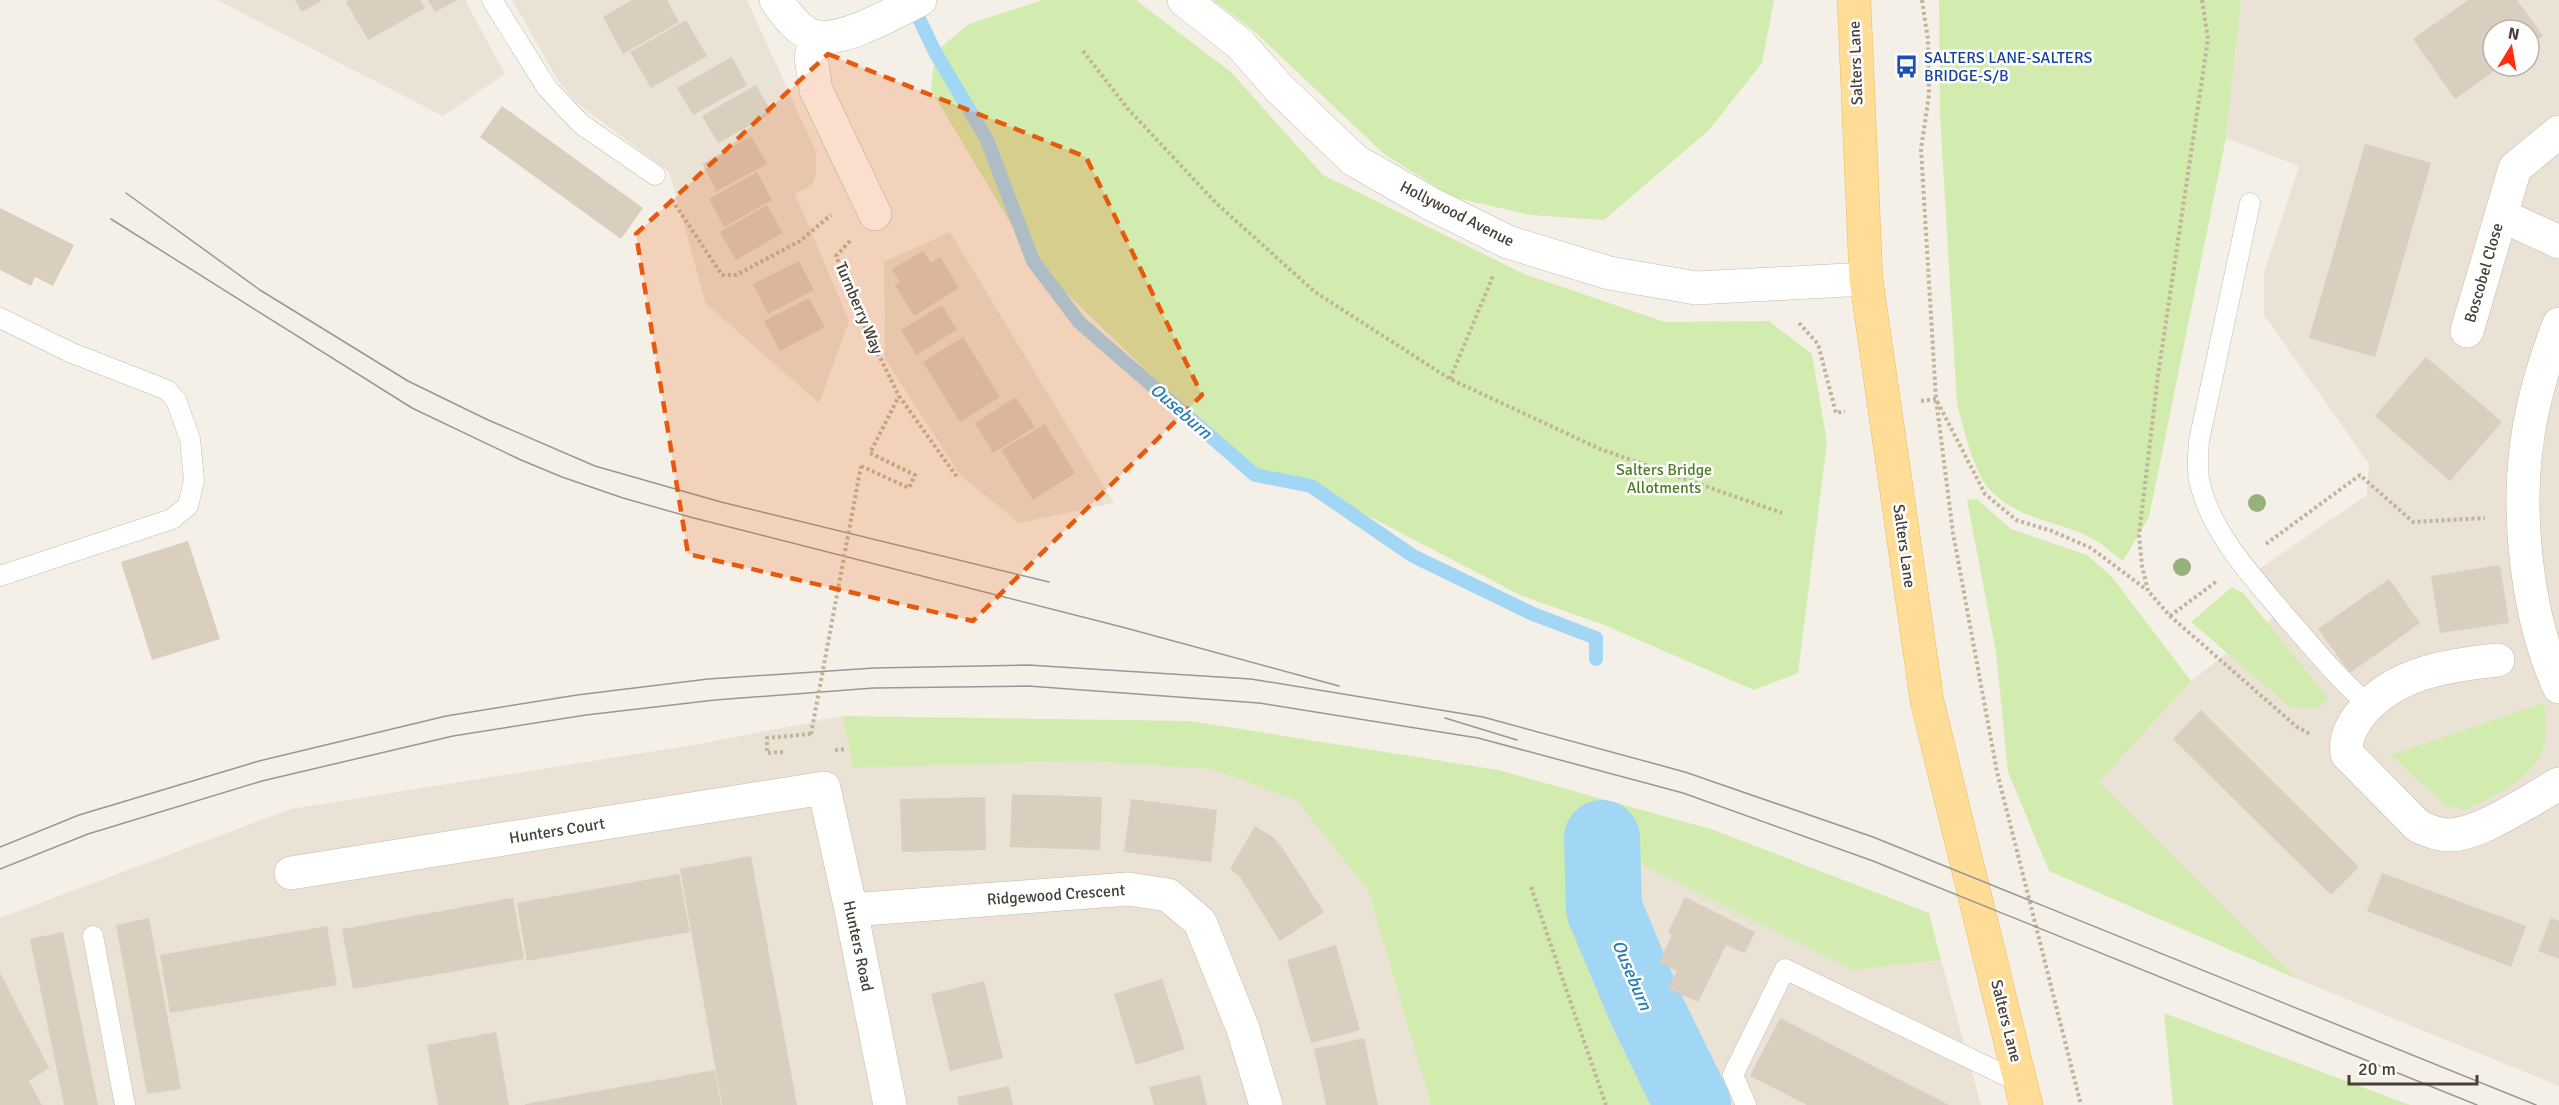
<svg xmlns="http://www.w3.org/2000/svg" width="2559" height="1105" viewBox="0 0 2559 1105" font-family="Signika,sans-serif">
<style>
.residential{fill:#e9e2d5;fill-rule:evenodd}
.green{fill:#d2ebae}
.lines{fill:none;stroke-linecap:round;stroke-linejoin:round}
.stream{stroke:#a1d6f4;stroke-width:14}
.river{stroke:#a1d6f4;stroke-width:76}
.building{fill:#dacebf}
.lane-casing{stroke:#c4baac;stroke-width:21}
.street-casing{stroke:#c4baac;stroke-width:34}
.primary-casing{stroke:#ebbb5f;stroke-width:34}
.path{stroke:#c3b39a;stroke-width:4;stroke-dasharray:3 3;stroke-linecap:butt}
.lane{stroke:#fff;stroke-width:20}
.street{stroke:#fff;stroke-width:33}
.primary{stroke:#ffdd96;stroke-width:33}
.tram{stroke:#979797;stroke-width:1.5}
.path-bridge{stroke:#c3b39a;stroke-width:4;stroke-dasharray:3 3;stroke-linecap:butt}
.tree{fill:#98b17c}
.marked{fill:#e8590c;fill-opacity:0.2;stroke:#e8590c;stroke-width:4.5;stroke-dasharray:12 8;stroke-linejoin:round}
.labels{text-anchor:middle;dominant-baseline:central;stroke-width:5;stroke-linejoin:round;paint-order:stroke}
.transit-label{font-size:16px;fill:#164399;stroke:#fff;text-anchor:start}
.street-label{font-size:16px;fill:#484036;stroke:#fff}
.park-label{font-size:16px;fill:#4b7e25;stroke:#fff}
.water-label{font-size:18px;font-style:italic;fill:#277db2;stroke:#fff}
</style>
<rect width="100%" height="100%" fill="#f5f0e7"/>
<path class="residential" d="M217,0H465L505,74L443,116Z
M512,0H747L816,152V175L811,186L795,194L849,321L819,403L706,304L669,172L577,103L559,82Z
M2241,0H2559V1086L2297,979L2099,782L2191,681L2288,606L2258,570L2367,495L2369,464L2264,315V273L2299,166L2226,138ZM2493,30H2529V66H2493Z
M950,232L1114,503L1019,523L960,475L885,359L884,262Z
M843,716L853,768L1084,761L1211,769L1296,800L1368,890L1431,1105H0V918L291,809L699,744Z
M1629,858L1853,970L1941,960L1981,1105H1718L1708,1083L1648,976L1633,916Z"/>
<path class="green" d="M1043,0H1136L1231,72L1323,175L1524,274L1665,322L1769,321L1812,354L1827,442L1798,673L1754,690L1604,625L1520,595L1311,486L1255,475L1033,261L931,90L935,52L969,24Z
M1213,0H1774L1762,63L1709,130L1604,220L1530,215L1452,197L1384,154L1254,31Z
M1939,0H2241L2226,138L2149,517L2123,561C2114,555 2106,547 2097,541C2060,520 2021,522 1990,490C1974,474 1963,426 1957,404L1940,114Z
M1977,499L2011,529L2087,555L2112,577L2191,681L2099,782L2297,979L2049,871L2008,772L1996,652L1967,500Z
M2232,587L2244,594L2328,698L2317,709L2290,707L2191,622Z
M2543,703C2559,768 2512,786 2466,810L2445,805L2391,755Z
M843,716L1190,721L1498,770L1714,830L1929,913L1941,960L1853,970L1629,858L1633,916L1648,976L1708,1083L1718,1105H1431L1368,890L1296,800L1211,769L1084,761L853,768Z
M2164,1013L2394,1099L2410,1105H2173Z"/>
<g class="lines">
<path class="stream" d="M911,2L935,52L987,140L1033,261L1079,322L1255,475L1311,486L1413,556L1533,614L1596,638V659"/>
<path class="river" d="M1602,838L1604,909L1646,1009L1693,1105"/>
</g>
<path class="building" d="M295,0H322L302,12Z
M349,0H420L425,8L368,40L346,2Z
M428,0H458L435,12Z
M632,0H667L679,22L623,54L603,17Z
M2468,0H2517L2543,36L2529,46V30H2493V66H2501L2455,99L2413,39Z
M686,20L707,56L651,88L630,52Z
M732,57L747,85L693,115L677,88Z
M756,85L772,113L718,143L702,116Z
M502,106L643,208L621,239L480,137Z
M751,136L767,164L717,191L702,164Z
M2365,144L2431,163L2375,357L2309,338Z
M757,172L772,200L724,227L709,199Z
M767,205L783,233L736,260L720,232Z
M0,208L74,245L53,286L35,277L31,286L0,270Z
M923,251L931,263L940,257L959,288L914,316L895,285L900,282L892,269Z
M799,261L814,290L768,314L753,284Z
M809,298L825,327L780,351L764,321Z
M942,305L957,330L916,355L901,330Z
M963,337L1000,397L960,422L923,362Z
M2426,357L2502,422L2450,481L2375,416Z
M1016,397L1035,427L993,453L975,423Z
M1045,424L1075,473L1033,500L1001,450Z
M188,541L220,639L152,660L121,562Z
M2500,565L2509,623L2440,633L2431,576Z
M2389,579L2420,623L2350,673L2318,629Z
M2201,710L2359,867L2331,895L2173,739Z
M1012,794L1102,797L1100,850L1010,847Z
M985,797L986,850L902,852L900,799Z
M1131,799L1217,810L1211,862L1124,852Z
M1255,826L1274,838L1283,849L1324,912L1280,941L1240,877L1230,869Z
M751,856L797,1105H722L680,869Z
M2382,873L2526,926L2511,967L2367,911Z
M679,874L690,932L527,961L517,903Z
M1685,897L1755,932L1745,953L1726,945L1698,1002L1668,988L1677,971L1659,962L1672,935L1668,933Z
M513,898L524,959L353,989L342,929Z
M149,918L181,1089L147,1094L116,925Z
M2551,918L2559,921V959L2538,951Z
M327,926L337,985L170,1013L160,955Z
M63,932L98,1105H64L30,939Z
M1336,945L1360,1030L1311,1043L1287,960Z
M0,973L49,1068L29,1081L42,1105H0Z
M1162,979L1185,1049L1136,1065L1114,994Z
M984,981L1003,1058L950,1071L931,994Z
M1780,1018L1949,1105H1807L1750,1076Z
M496,1032L509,1105H438L427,1045Z
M1364,1038L1378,1105H1326L1314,1049Z
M715,1070L721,1105H525V1104Z
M1200,1075L1207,1105H1154L1149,1087Z
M1009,1086L1013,1105H959L957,1097Z"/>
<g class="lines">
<defs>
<path id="lane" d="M492,0L547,88L581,124L655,175
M2250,203L2199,441C2198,458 2196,474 2202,491C2216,539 2255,579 2286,617C2313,647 2337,678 2368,704
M0,318L72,353L167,390L176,400L190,439L194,480L188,506L172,519L0,576
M93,936L125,1105
M1746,1105L1733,1075L1785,969L2021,1083"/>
<path id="street" d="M776,0C785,13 801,35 818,37C848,40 893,13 920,0
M1184,0L1240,44L1280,89L1354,160L1431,204L1508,242L1609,273L1696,288L1866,279
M816,37L811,57L816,90L875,214
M2501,215L2559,242
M2559,324C2546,358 2535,393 2529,429C2515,508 2526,614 2559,687
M2467,331L2515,168L2559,132
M2498,660C2448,665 2392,673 2359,716C2350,729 2345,738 2347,754L2418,826C2428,831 2438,835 2449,835C2479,835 2532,799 2559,784
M291,873L824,788L851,910L890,1105
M851,910L1128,889L1168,895L1200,922L1243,1029L1266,1105"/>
<path id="primary" d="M1854,0L1866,279L1927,701L2026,1105"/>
</defs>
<use href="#lane" class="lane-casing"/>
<use href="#street" class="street-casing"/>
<use href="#primary" class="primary-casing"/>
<path class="path" d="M1922,0L1928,40L1929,95L1921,149L1936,399L1953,533L1997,772L2081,1105
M2202,0L2208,39L2158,375L2139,535L2142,566L2148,591L2170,616L2297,727L2310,734
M1083,51L1128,109L1216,203L1315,292L1450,379L1600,449L1782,513
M672,200L722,275H736L800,241L831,215
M850,241L836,256L865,327L899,396L957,477
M1799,323L1818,344L1836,413L1845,411
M1450,379L1493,276
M1921,401L1936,399L1985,494L2016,520L2052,531L2091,548L2147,590
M861,466L909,488L915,475L870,453L899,396
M2266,544L2360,475L2413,522L2485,518
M2170,616L2217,581
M835,750L847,749
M783,752L767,753V738L811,734
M1531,887L1606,1105"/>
<use href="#lane" class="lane"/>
<use href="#street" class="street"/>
<use href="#primary" class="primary"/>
<path class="tram" d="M126,193L260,290L408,381L486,419L595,466L721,502L1049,582
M111,219L412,408L521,460L562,477L623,498L690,517L1122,627L1339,686
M1445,718L1517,740
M0,847L79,815L259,761L446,716L577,695L708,679L874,668L1028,665L1251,679L1483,717L1685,772L1873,837L2536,1105
M0,869L88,834L262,781L453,736L586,715L715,700L874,688L1028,686L1259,703L1478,738L1683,793L1873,861L2477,1105"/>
<path class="path-bridge" d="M811,734L861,466"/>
</g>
<g class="tree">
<circle cx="2257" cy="503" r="9"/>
<circle cx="2182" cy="567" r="9"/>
</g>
<path class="marked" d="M828,54L1086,157L1202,395L973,621L688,554L636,234Z"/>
<defs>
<symbol id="bus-bare" viewBox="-9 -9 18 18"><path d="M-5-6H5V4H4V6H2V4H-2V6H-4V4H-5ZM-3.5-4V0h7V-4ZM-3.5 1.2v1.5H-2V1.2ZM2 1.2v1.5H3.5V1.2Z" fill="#1a4fb4" stroke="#fff" stroke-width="2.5" paint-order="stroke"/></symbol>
</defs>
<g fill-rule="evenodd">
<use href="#bus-bare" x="1890" y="50" width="33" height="33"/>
</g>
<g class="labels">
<g class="transit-label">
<text x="1924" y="58">SALTERS LANE-SALTERS<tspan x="1924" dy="18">BRIDGE-S/B</tspan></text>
</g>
<g class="street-label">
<text transform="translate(1856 63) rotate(-92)">Salters Lane</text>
<text transform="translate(1457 214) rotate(27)">Hollywood Avenue</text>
<text transform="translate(2484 273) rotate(-74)">Boscobel Close</text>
<text transform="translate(859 308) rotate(67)">Turnberry Way</text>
<text transform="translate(1904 546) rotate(82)">Salters Lane</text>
<text transform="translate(557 831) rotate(-9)">Hunters Court</text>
<text transform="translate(1056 895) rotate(-4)">Ridgewood Crescent</text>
<text transform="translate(858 946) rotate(78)">Hunters Road</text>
<text transform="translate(2006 1021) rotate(76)">Salters Lane</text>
</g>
<g class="park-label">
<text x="1664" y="470">Salters Bridge<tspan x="1664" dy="18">Allotments</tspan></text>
</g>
<g class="water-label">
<text transform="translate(1181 411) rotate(41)">Ouseburn</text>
<text transform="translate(1632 975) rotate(67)">Ouseburn</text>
</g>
</g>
<g transform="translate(2511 48) rotate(11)"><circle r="28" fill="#ffffff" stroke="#b6b3af" stroke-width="1.5"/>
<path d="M0-4.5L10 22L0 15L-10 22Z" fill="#ff2d14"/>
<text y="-9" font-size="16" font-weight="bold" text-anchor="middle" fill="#484036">N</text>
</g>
<path d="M2349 1075v9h128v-9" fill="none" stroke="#484036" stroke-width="3"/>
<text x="2358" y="1075" font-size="18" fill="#484036" stroke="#ffffff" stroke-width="4.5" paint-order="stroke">20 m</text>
</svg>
